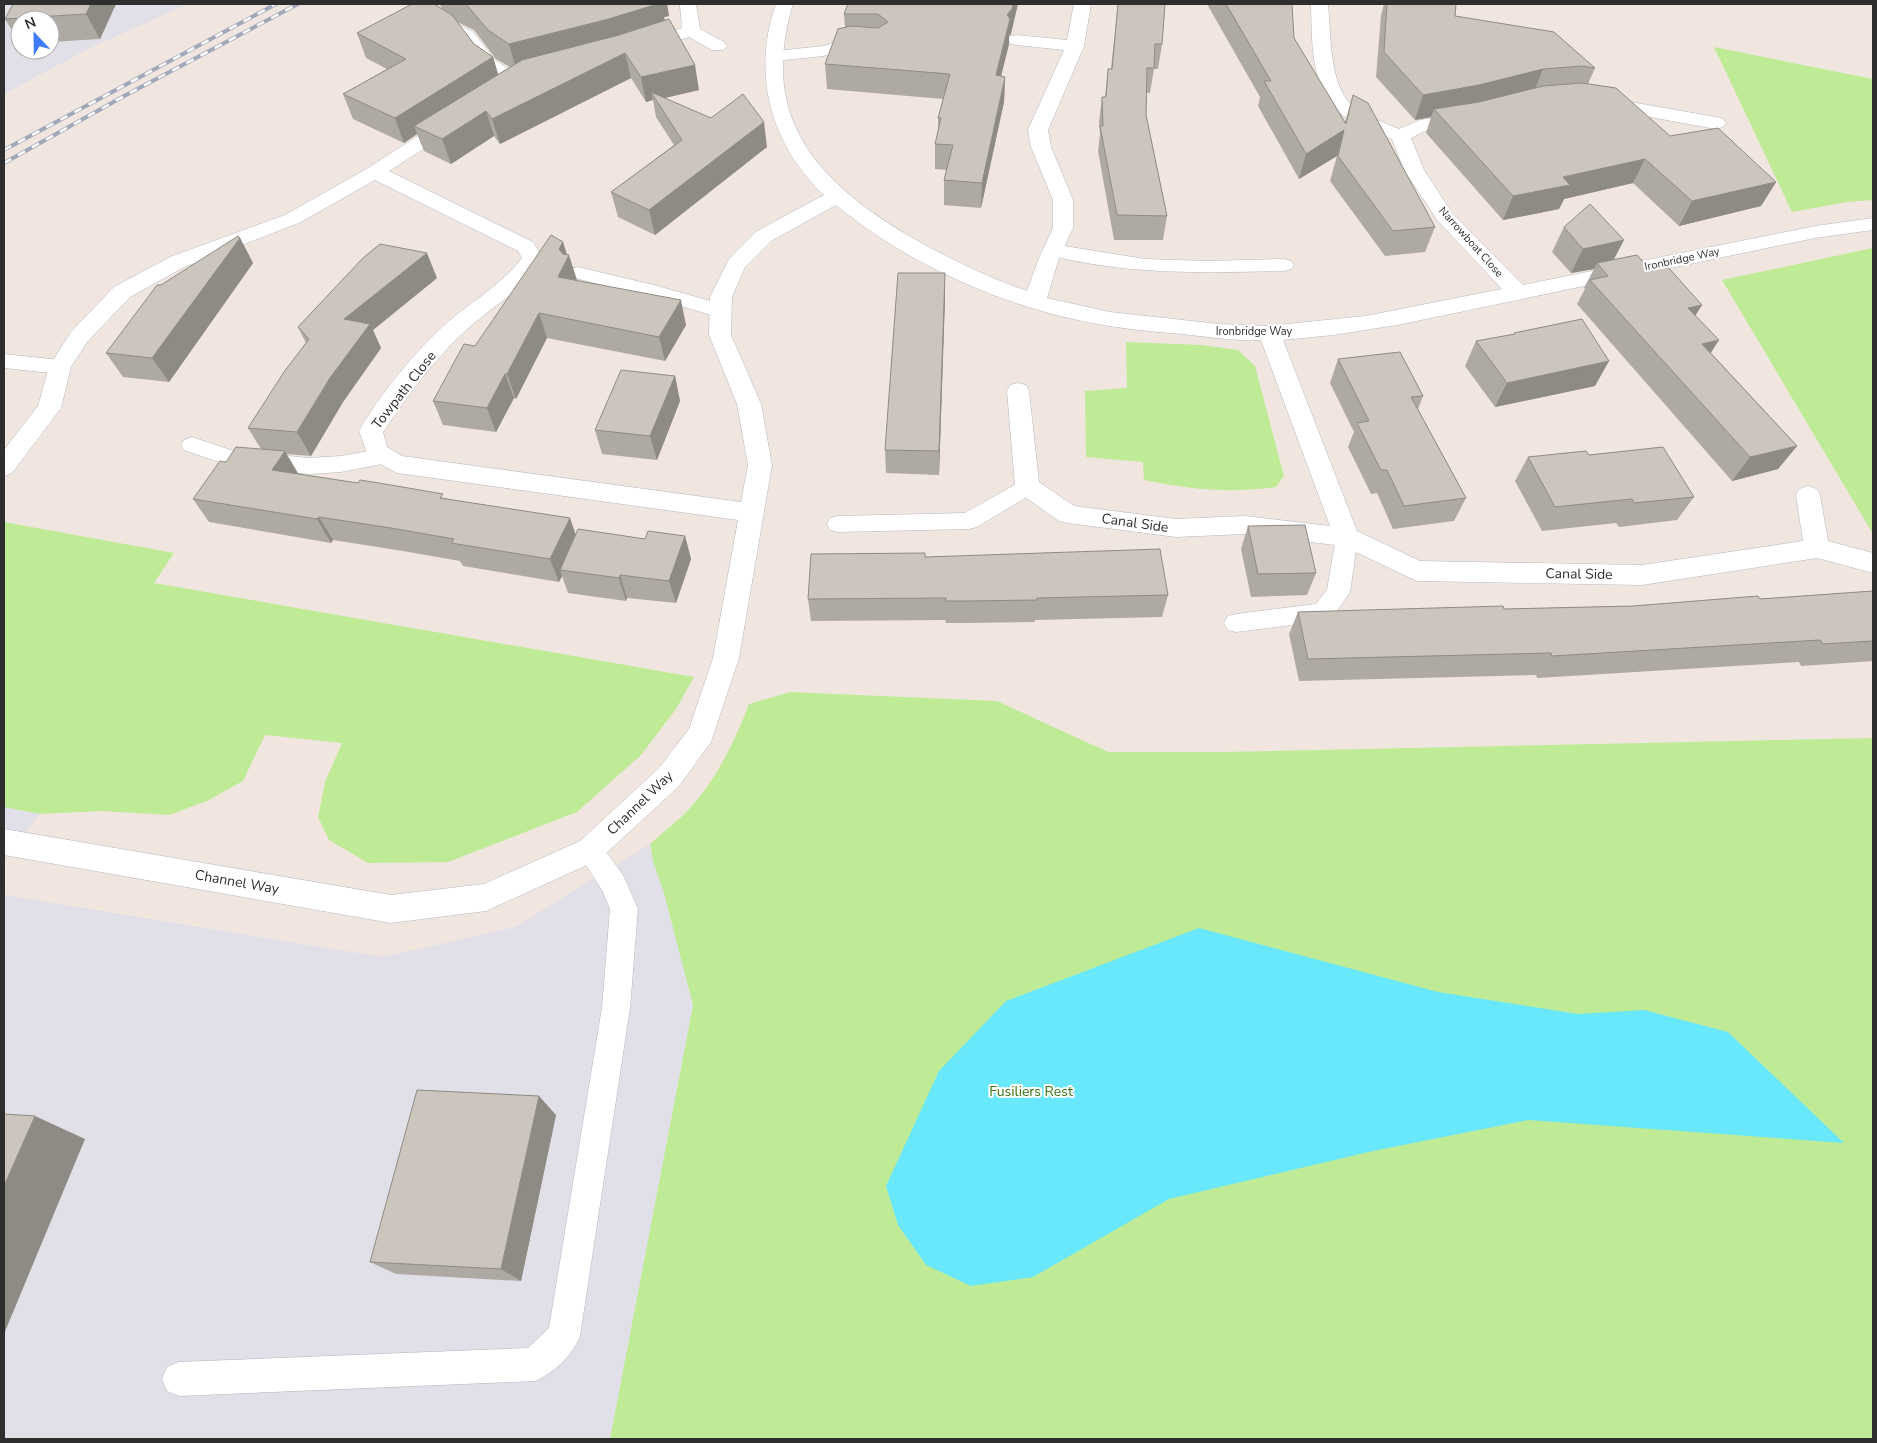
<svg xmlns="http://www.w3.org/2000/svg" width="1877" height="1443" viewBox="0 0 1877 1443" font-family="'Nunito Sans',sans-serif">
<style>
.industrial{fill:#e1e0e8;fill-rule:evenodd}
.green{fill:#bfeb97}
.water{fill:#69e8fb}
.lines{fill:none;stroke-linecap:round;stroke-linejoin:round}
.lane-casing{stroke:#b3b8c2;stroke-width:1}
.street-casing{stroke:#b3b8c2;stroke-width:1}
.lane{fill:#fff;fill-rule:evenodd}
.street{fill:#fff;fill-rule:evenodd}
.rail-casing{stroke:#a1a8ba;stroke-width:4}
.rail{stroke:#fff;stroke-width:2.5;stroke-dasharray:8;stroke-linecap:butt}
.wall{fill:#afa9a3;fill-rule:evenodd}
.shaded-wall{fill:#8e8a84}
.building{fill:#cbc5bd;stroke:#8e8a84}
.labels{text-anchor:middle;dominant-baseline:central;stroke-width:4;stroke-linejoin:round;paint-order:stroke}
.far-street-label{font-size:11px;fill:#2e2e2e;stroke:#fff}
.street-label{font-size:14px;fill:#2e2e2e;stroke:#fff}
.park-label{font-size:14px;fill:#357513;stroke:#fff}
</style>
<rect width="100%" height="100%" fill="#f0e6df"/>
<path class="industrial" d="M4,4H188L92,47L4,94ZM20,20H50V50H20Z
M4,807L40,814L4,861Z
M650,844L653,861L664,893L693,1005L610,1439H4V895L383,957L515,927Z"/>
<path class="green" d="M1714,47L1873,79V200L1847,202L1792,212Z
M1873,248V534L1722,280Z
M1126,342L1202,345L1238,350L1255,366L1284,476L1276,487C1227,494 1191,489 1144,480L1143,462L1086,457L1085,391L1127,388Z
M4,522L174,553L154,583L694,677L676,709L641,755L577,812L448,862L368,863L329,840L318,817L325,782L342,743L265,735L243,781L207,801L169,815L102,811L40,814L4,807Z
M790,692L997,701L1108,752H1221L1873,738V1439H610L693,1005L664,893L653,861L650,844C663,832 678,821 690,808C717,778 735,741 749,704Z"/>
<path class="water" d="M1199,928L1438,992L1578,1014L1644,1010L1728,1032L1844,1143L1528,1120L1373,1151L1169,1199L1033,1277L971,1286L926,1265L898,1225L886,1186L939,1071L1006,1001Z"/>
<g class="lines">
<defs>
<path id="lane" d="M441,16L473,32L495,60L523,78L525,82L523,86H511L483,68L461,38L435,24L433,21Z
M852,39L870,42L872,45L864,50L852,49L823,56L776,61L770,59L768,56L770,53L776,51L823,46Z
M1052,244L1145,259L1208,261L1284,259L1291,261L1294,265L1291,269L1284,271C1204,273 1123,275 1045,254L1043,250L1045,246Z
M578,267L654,285L728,306L731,311L728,316L721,318L651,297L571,277L568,273L571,269Z
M4,354L60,360L67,362L70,367L67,372L60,374L4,368Z
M192,437L234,451L309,458L341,456L384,448L392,450L395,456L392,462L341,472L309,474L233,467L184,450L181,445L184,440Z
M1027,478L1035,480L1038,486L1035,492L977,527L969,529L838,532L830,530L827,524L830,518L838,516L965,513Z
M1347,528L1355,531L1358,537L1350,592L1331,620L1236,632L1228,630L1224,623L1228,616L1236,614L1316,604L1327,590L1336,537L1339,531Z
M590,838L599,842L623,875L638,909L630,1008L580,1336C573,1355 554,1373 535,1381L179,1396L167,1391L162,1379L167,1367L179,1362L528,1348L549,1328L602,1008L610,909L603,892L577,850L581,842Z"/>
<path id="street" d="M680,4H696L700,29L724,42L727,46L724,50H712L689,37L648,51H636L633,47L636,43L682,28Z
M776,4H793C759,115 814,178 904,233C943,256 984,276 1027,291L1039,258L1053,228V200L1031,147L1028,130L1064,50L1017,45L1011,44L1008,40L1011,36L1017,35L1067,40L1074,4H1091L1084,46L1048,130L1051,147L1073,200V228L1059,258L1047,298L1110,312L1219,324L1268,326L1365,316L1502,289L1438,221L1404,170L1392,139C1374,132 1355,126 1340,113C1310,89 1312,39 1311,4H1328C1331,32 1329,84 1351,104C1365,116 1383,122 1399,129L1420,120L1464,113L1471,115L1473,119L1471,123L1425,131L1411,138L1424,170L1452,213L1523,285L1815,226L1873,218V230L1815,238L1397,325L1333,335L1283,340L1357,531L1420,561L1642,565L1803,541L1796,495L1799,489L1808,486L1817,489L1820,495L1828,541L1873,553V573L1817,558L1642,585L1417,581L1343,546L1245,534L1176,537L1068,523L1059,521L1018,492L1015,486L1007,391L1010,385L1018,383L1026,385L1029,391L1039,482L1074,506L1176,519L1245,516L1330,526L1261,340C1234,341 1208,337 1182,334C1144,331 1106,327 1069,318C986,299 902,259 836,205L771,241L745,267L732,297L731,335L761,404L772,465L739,658L711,742L679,786L600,859L486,911L391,923L4,855V829L391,895L484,884L580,841L659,768L689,729L713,658L738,520L397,473L369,458L359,431C381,393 416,350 449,321C474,300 502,284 522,258L518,251L375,180L299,223L184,267L130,297L87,342L71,367L61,408L12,473L4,476V450L38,406L49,367L71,332L114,287L170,257L285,215L368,168L444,119H458L461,123L458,127L389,171L533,242L543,259C523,291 489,308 462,334C431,363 407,397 383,432L387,447L402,456L741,502L748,465L737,404L709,335L710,297L729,259L757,231L824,195C771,145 751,74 776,4Z
M1602,97L1716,117L1723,119L1726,123L1723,127L1716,129L1595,107L1593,103L1595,99Z"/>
</defs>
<use href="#lane" class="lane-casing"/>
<use href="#street" class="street-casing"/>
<use href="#lane" class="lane"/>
<use href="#street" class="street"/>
<defs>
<path id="rail" d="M4,150L276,4
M4,163L126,95L298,4"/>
</defs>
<use href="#rail" class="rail-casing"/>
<use href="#rail" class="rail"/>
</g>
<path class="wall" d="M13,4H116L100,39L50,42V20H20V43L5,19Z
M440,4H667L669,16L664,17L665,21L699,90L664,98L767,147L655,235L618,217L611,192L674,145L656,117L653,100L646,102L631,78L500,144L494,136L451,164L424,151L417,134L404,143L353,119L343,94L387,69L366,58L357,33L442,9ZM457,22L474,30L496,59L510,67L498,74L493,57L474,44Z
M848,4L1011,34L1009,36V44L1001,76L1005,77L1004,102L981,208L944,205V180L947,170L935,169V144L938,133V118L943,99L827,89L825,64L845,27L844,14Z
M1118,4H1165L1162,44L1158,69H1154L1150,93H1147L1146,115L1167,216L1163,240H1114L1098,151L1100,135L1099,122L1102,97H1105L1108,69H1111Z
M1207,4H1292L1294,38L1345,122L1353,95L1435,227L1425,252L1385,256L1330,181L1337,156L1299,179L1258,106L1260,97Z
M1384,4H1456L1455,16L1595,68L1588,84L1670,136L1776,182L1761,206L1679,226L1633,183L1564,199L1559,209L1503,220L1426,133L1431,117L1415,120L1376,77L1381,16Z
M1564,227L1614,260L1651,270L1702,305L1695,315L1711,353L1797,446L1778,469L1732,481L1577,304L1585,289L1584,288L1594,269L1571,273L1552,252Z
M240,238L253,263L169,382L123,377L106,353L161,285Z
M563,242L567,255L576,280L686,325L665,361L547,338L516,399L514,398L496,432L443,425L433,401Z
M945,273V298L939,475L886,473L885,450Z
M437,278L373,330L381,348L343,402L311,456L286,454L298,474L445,498L575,534L645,539L685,536L691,559L676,603L627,598L626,601L568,593L562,576L559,582L463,566L460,561L403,551L333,540L331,543L209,522L193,499L226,462L261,449L248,428L306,343L298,327Z
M1514,333L1595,386L1495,407L1465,366L1476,341L1513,335Z
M1338,359L1423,396L1418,409L1466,498L1454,521L1393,529L1377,493L1371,494L1348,447L1354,432L1330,383Z
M675,376L680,401L657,460L602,454L595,430Z
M1589,455L1694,497L1677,520L1619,527L1616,523L1542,531L1515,481L1528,457Z
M1248,526L1316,573L1307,595L1251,597L1241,549Z
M925,557L1168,595L1162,617L1035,620V622L965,623H946L945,620L811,621L808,599Z
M1873,591V661L1801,666L1799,662L1537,678L1536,675L1299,681L1289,634L1298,612L1504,609L1633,606L1760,599Z
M556,1115L521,1281L396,1274L370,1262Z"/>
<path class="shaded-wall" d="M91,4H116L100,39L86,14Z
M657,4H667L669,16L664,17L667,31L517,72L509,44Z
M1013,4H1018L1011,34L1009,36V44L995,100L996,75L1007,15Z
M625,53L631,78L500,144L492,119Z
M493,57L500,81L414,126L417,134L404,143L395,118Z
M695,65L699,90L656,100L651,92L653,100L646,102L641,77Z
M1543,69L1533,94L1434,109L1431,117L1415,120L1423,95Z
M1005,77L1004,102L981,208L982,183Z
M486,111L494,136L451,164L442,139Z
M764,122L767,147L655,235L649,210Z
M1344,130L1337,156L1299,179L1306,154Z
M1645,159L1633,183L1564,199L1559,209L1503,220L1513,196L1563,177Z
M1776,182L1761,206L1679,226L1692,201Z
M240,238L253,263L169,382L152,358Z
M1624,240L1611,265L1597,263L1594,269L1571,273L1583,249Z
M563,242L568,258L569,255L577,280L558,277L559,249Z
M427,253L437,278L373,330L381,348L343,402L311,456L297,432L344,319Z
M945,273V298L939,475V451Z
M681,300L686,325L665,361L659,337Z
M1702,305L1687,329L1688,308Z
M539,313L547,338L516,399L507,374Z
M1719,340L1703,365L1702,344Z
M1609,361L1595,386L1495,407L1507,383Z
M505,374L514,398L496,432L487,408Z
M675,376L680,401L657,460L650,436Z
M1797,446L1778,469L1732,481L1750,457Z
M285,451L299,475L272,470Z
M319,517L333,540L331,543L317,519Z
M570,518L578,541L560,570L562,576L559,582L550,559Z
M685,536L691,559L676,603L669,581Z
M620,575L627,598L626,601L619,578Z
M539,1096L556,1115L521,1281L501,1269Z
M35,1116L85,1139L4,1334V1186Z"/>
<path class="building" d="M13,4H91L86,14L5,19Z
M412,4H434L452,15L474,44L493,57L395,118L343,94L406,59L357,33Z
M466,4H658L605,20L509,44L488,30Z
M848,4H1013L1012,9L1007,15L1010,19L996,75L1005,77L982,183L944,180L953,145L935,144L941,118H938L950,74L825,64L838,29L851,26L878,28L888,22L878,14H844Z
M1118,4H1165L1162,44H1155L1154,68H1147L1146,115L1167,216L1117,215L1100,126H1103L1102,97H1106L1108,69H1112Z
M1226,4H1292L1294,38L1346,124L1353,95L1368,103L1435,227L1393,231L1338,156L1344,130L1306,154L1264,81H1271Z
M1387,4H1456L1455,16L1554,32L1595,68L1582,66L1543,69L1479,85L1423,95L1384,52Z
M669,19L695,65L641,77L625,53L492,119L486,111L442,139L414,126L522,60L619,35Z
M1582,83L1616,88L1670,136L1718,128L1776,182L1692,201L1645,159L1563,177L1570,185L1513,196L1434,109L1479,102L1543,86Z
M651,92L711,118L743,94L764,122L649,210L611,192L682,140Z
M1590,204L1624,240L1583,249L1564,227Z
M551,235L563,242L559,249L563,254L569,255L558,277L681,300L659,337L539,313L507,374H505L487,408L433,401L464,344L475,346Z
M238,236L240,238L152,358L106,353L157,285H161Z
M380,244L427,253L344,319L370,324L330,378L297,432L248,428L284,372L309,339L298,327L363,258Z
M1637,255L1651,270L1667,266L1702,305L1688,308L1719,340L1702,344L1797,446L1750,457L1590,280L1608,276L1597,263Z
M898,273H945L939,451L885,450Z
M1582,319L1609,361L1507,383L1476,341L1515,334L1514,333Z
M1400,352L1423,396L1411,397L1466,498L1404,506L1387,470H1381L1357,423L1369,421L1338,359Z
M621,370L675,376L650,436L595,430Z
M236,447L285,451L272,470L358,483L360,480L385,484L443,494L440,498L570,518L550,559L451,543L454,539L391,528L319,517L317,519L193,499L220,461L226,462Z
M1663,447L1694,497L1634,503L1632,499L1555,507L1528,457L1586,451L1589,455Z
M1305,525L1316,573L1258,574L1248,526Z
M578,529L645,539L648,531L685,536L669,581L620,575L619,578L560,570Z
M1160,549L1168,595L1037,598V600L966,601H946V598L808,599L811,554L925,553V557Z
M1873,591V641L1823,644L1820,640L1552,656L1551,653L1308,659L1298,612L1503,606L1504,609L1633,606L1758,596L1760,599Z
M417,1090L539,1096L501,1269L370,1262Z
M4,1114L35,1116L4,1186Z"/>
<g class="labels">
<g class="far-street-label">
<text transform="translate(1471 242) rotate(48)">Narrowboat Close</text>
<text transform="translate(1682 259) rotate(-12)">Ironbridge Way</text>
<text x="1254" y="331">Ironbridge Way</text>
</g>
<g class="street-label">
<text transform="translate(404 390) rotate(-52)">Towpath Close</text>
<text transform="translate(1135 523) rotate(8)">Canal Side</text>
<text transform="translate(1579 574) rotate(1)">Canal Side</text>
<text transform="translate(640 803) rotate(-44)">Channel Way</text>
<text transform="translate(237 882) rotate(10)">Channel Way</text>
</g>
<g class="park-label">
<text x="1031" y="1091">Fusiliers Rest</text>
</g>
</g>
<rect width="1877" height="1443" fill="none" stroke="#2e2e2e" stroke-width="10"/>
<g transform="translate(35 35) rotate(338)"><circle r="24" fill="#ffffff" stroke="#ababab"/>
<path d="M0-4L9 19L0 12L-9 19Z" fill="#3d7cff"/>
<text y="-8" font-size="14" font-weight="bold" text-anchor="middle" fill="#2e2e2e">N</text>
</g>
</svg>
